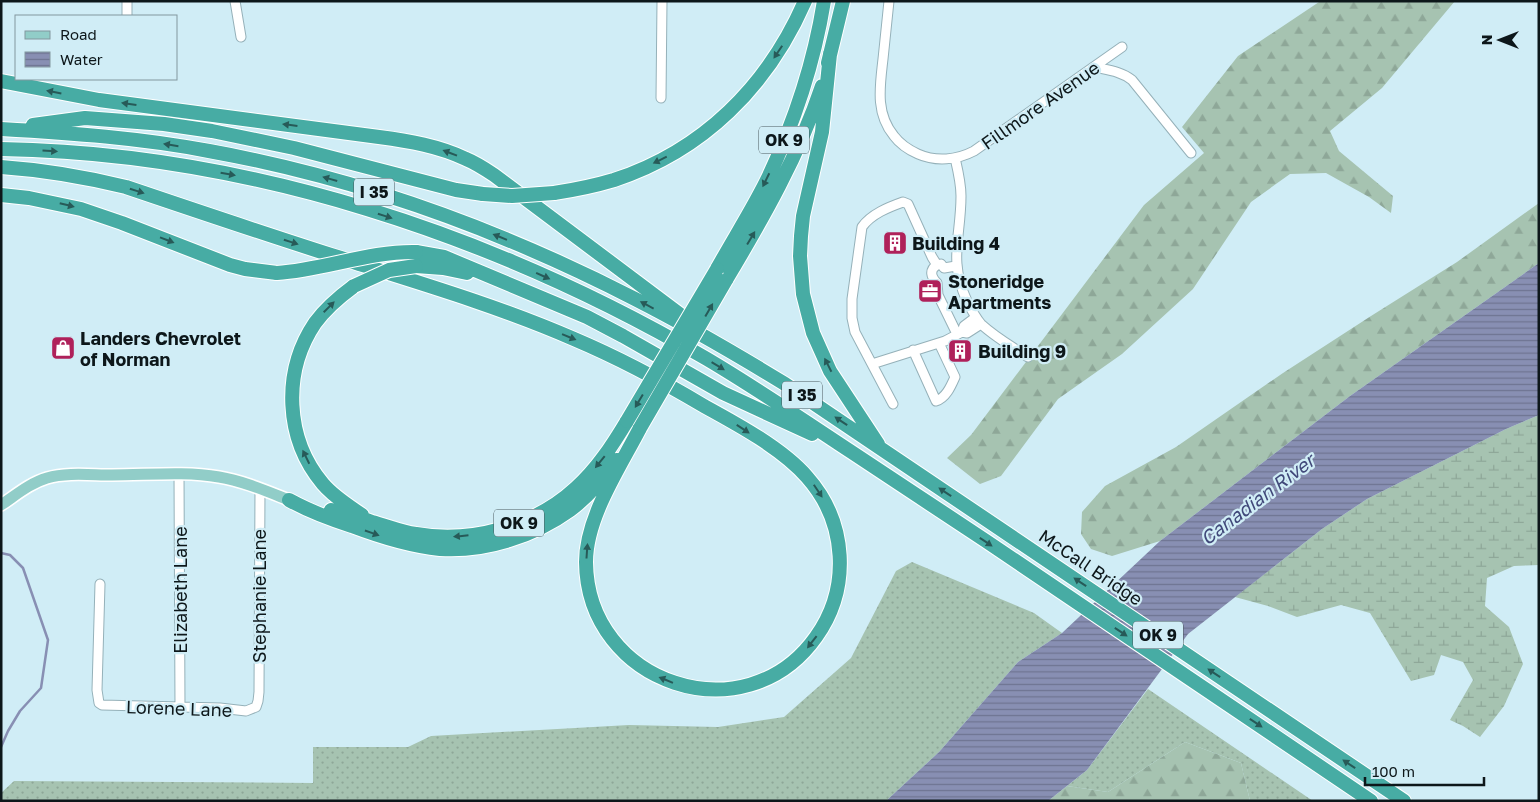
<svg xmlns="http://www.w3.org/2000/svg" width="1540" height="802" viewBox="0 0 1540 802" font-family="'Golos Text',sans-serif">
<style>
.grass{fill:url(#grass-dots)}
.forest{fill:url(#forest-firs)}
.wetland{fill:url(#wetland-marsh)}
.water{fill:url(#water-rules)}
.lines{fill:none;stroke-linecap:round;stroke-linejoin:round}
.stream{stroke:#888fb3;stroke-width:2.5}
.minor-casing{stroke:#95b1b9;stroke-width:11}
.major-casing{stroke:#fff;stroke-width:14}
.highway-casing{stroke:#fff;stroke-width:16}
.minor{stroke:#fff;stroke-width:9}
.major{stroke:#91cdc8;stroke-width:11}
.highway{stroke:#47aca4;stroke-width:14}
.highway-bridge-casing{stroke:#fff;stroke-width:16;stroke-linecap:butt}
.highway-bridge{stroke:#47aca4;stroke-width:14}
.oneway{fill:#275a58}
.labels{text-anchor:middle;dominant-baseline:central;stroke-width:4.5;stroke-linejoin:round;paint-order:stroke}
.shield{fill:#d0edf6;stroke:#48575c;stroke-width:1}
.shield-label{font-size:16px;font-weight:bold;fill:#0d171a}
.street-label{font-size:18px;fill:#0d171a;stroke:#d0edf6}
.poi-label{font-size:18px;font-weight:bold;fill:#0d171a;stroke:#d0edf6;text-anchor:start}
.water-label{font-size:19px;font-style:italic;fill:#41497a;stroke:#d0edf6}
</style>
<defs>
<pattern id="grass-dots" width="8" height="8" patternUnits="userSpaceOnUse" patternTransform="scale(1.25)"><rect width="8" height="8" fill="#a6c3b1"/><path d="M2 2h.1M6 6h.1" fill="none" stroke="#8ea798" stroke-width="1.8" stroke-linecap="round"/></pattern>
<pattern id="forest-firs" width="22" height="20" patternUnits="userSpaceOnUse" patternTransform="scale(1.25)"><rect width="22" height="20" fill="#a6c3b1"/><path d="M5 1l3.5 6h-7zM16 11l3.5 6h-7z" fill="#8ea798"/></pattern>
<pattern id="wetland-marsh" width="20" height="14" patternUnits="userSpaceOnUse" patternTransform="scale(1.25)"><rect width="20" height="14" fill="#a6c3b1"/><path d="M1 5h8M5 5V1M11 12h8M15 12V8" fill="none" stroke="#8ea798"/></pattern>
<pattern id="water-rules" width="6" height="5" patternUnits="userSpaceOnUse" patternTransform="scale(1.25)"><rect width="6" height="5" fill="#888fb3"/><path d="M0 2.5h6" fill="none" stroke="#6e7491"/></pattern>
</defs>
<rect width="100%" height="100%" fill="#d0edf6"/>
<path class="grass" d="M912,562L1034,613L1062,633L1018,662L939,752L886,801H1V793L14,781L313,783V747H408L431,736L629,725L718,727L784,717L851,658L896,571Z
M1148,689L1313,801H1250L1241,763L1185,742L1108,792L1067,786L1087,770Z"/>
<path class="forest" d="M1329,1H1455L1382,88L1330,131L1339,151L1393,196L1391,213L1369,197L1326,173L1290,174L1251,202L1193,289L1122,354L1058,399L1001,476L980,484L947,458L971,435L1144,205L1204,153L1182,127L1238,56L1319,2Z
M1539,203V263L1350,396L1160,541L1112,556L1091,549L1081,534L1082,512L1105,486L1176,447L1283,373L1371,316L1457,262Z
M1185,742L1241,763L1250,801H1048L1067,786L1108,792Z"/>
<path class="wetland" d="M1539,415V565L1514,566L1487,578L1485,606L1509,627L1523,664L1504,706L1480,737L1463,726L1450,720L1473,680L1463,662L1441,655L1434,675L1411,681L1370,613L1341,605L1297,617L1268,606L1235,597L1322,529L1367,499L1506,429Z"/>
<path class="water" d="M1539,263V415L1506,429L1367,499L1322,529L1188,634L1087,770L1048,801H886L939,752L1018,662L1062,633L1160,541L1350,396Z"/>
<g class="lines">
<path class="stream" d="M1,553L10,555L23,568L48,640L41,688L20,711L8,731L1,747"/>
<defs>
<path id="minor" d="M127,1V16
M235,1L241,37
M889,1C887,20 885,40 883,59C880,86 875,113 894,136C900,144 909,150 918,154C936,162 957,160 974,151L1122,47
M1094,67C1107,70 1121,71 1132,80L1191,153
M661,98L662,1
M955,158C958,171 961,183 961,196C961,237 948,260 967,301C971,309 975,317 981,324C995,337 1012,347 1028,357
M937,265C929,270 931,277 937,283L938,295L957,334
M962,332L964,326L976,317
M913,350L936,401C946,398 951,386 955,377L939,343
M872,364L945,341L962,332L967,333L981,324
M893,404L855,332L852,318V299L862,227C871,214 889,207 903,202L908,204L932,257L937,265L941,264L944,268L956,266
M179,473L180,707
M100,584L97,690L99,703L102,705L220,708L246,711L256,707L258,701L259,692L260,489"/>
<path id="major" d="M1,505C16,495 30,483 47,478C67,472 91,475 112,475C148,475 184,471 219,477C243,481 266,491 289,500"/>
<path id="highway" d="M830,54L822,132L803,216L801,236L800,256L803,294L813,333L830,371L878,444
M828,63L843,1
M1,81L99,100L379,137C409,141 439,146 466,159C476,163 485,169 494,175L682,316
M33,125L85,118L164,124L212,131L294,148L456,190L483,194
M1,129C71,133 141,138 209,151C358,178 501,230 635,299C686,325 736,354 785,384L1404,801
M1,149C249,153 494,235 707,359C756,388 803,420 850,451C895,481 941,511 986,541C1114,628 1243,714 1371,801
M1,167C44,170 85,177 126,187C194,210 262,233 331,255C413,281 496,305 574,339C619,358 662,381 704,406C737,424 783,449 807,477C847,522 851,588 816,637C745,737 587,684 586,562C586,517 620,467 640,428
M554,193C574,190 594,186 614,180C703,151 768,86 805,1
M1,195L29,198L81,209L122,223L230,265L245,269L277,273
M416,252L444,257L587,317L623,336L723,393L812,434
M416,266L443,268L467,273
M717,269C733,240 751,212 766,182C793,126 814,63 824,1
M726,280C763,218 799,155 822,86
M354,286C339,297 326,308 315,323C282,372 285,439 323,484C334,497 349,506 362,515
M289,500C309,511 330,519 352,526C381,537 410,546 440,549C485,552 534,536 570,510C588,497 604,478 617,460
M331,510C345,514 359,517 372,522C387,526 401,532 416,534C471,544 535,526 576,488C597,469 612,446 627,421"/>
</defs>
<use href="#minor" class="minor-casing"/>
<use href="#major" class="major-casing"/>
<use href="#highway" class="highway-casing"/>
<use href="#minor" class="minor"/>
<use href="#major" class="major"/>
<use href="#highway" class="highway"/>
<defs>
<path id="highway-bridge" d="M483,194L512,196L554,193
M277,273C324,270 369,251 416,252
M354,286L389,270L416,266
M627,421L717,269
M640,428L726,280"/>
</defs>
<use href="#highway-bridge" class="highway-bridge-casing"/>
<use href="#highway-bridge" class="highway-bridge"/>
</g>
<defs><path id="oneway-solid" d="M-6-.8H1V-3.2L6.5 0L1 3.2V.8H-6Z" transform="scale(1.25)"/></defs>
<g class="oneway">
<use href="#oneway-solid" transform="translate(778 52) rotate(124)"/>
<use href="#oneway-solid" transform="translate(54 92) rotate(-169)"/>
<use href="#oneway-solid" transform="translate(129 104) rotate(-172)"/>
<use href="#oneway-solid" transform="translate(290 125) rotate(-173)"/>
<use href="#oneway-solid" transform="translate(171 145) rotate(-171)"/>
<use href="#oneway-solid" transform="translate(50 151) rotate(3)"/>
<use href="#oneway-solid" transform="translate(450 153) rotate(-159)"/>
<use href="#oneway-solid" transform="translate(660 160) rotate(154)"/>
<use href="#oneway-solid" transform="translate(228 174) rotate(10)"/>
<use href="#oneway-solid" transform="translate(330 179) rotate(-164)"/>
<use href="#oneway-solid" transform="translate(766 180) rotate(116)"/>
<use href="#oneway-solid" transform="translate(137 191) rotate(18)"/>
<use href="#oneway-solid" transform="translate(67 205) rotate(14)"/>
<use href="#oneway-solid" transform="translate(385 216) rotate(18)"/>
<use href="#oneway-solid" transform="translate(500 237) rotate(-158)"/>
<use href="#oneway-solid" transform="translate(751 238) rotate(-59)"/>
<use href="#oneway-solid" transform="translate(167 240) rotate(21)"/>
<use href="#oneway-solid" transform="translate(291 242) rotate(18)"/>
<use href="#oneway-solid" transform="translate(543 276) rotate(24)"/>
<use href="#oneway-solid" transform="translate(647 305) rotate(-152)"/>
<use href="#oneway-solid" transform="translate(329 307) rotate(-45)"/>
<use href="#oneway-solid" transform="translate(709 310) rotate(-60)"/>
<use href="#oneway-solid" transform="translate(569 337) rotate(22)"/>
<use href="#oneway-solid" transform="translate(828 365) rotate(-117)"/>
<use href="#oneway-solid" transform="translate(718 366) rotate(31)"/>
<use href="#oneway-solid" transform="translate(639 401) rotate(121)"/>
<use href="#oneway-solid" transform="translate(841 421) rotate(-146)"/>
<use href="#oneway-solid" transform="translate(743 429) rotate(33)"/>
<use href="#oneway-solid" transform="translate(306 457) rotate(-116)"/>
<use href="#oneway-solid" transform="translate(600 462) rotate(129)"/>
<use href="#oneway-solid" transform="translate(818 491) rotate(56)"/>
<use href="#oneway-solid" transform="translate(945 492) rotate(-146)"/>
<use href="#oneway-solid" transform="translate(372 533) rotate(19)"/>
<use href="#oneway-solid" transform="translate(461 536) rotate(174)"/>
<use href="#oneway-solid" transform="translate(986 542) rotate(34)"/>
<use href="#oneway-solid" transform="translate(587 551) rotate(-86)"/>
<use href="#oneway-solid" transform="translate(1080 582) rotate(-146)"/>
<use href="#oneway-solid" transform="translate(1121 632) rotate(34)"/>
<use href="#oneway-solid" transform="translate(812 642) rotate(128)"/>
<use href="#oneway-solid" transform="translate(1214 673) rotate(-146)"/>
<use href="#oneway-solid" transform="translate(666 680) rotate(-158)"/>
<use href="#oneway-solid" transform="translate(1256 723) rotate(34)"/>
<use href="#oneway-solid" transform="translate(1349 764) rotate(-146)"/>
</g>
<defs>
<symbol id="building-square" viewBox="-11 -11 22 22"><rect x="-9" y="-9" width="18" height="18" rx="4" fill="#af215a" stroke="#d0edf6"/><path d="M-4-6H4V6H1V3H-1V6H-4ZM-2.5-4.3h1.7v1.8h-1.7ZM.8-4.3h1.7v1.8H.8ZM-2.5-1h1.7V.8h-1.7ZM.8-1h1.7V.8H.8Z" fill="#fff"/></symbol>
<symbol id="office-square" viewBox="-11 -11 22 22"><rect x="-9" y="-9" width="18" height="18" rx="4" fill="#af215a" stroke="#d0edf6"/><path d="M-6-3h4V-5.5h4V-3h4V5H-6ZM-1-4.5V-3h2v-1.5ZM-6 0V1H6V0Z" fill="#fff"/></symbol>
<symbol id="shop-square" viewBox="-11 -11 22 22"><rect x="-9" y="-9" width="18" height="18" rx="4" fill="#af215a" stroke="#d0edf6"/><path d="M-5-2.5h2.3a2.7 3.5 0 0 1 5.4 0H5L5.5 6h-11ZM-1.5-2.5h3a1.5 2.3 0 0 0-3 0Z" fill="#fff"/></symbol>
</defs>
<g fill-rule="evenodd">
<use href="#building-square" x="881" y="229" width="28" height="28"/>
<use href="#office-square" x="916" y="277" width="28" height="28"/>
<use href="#shop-square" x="49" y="334" width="28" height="28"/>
<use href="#building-square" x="946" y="337" width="28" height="28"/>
</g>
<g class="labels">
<g class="shield">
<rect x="759" y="126.5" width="50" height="27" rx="4"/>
<rect x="354" y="178.5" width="40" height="27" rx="4"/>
<rect x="782" y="381.5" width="40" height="27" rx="4"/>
<rect x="494" y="509.5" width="50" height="27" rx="4"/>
<rect x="1133" y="621.5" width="50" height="27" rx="4"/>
</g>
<g class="shield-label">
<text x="784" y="140">OK 9</text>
<text x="374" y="192">I 35</text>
<text x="802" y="395">I 35</text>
<text x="519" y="523">OK 9</text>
<text x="1158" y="635">OK 9</text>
</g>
<g class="street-label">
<text transform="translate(1040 105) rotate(-35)">Fillmore Avenue</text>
<text transform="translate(1091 567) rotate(34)">McCall Bridge</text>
<text transform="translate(180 590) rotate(-90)">Elizabeth Lane</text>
<text transform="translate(259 596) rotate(-90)">Stephanie Lane</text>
<text transform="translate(179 708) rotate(2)">Lorene Lane</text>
</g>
<g class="poi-label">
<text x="912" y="243">Building 4</text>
<text x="948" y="281">Stoneridge<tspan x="948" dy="21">Apartments</tspan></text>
<text x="80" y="338">Landers Chevrolet<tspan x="80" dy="21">of Norman</tspan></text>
<text x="978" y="351">Building 9</text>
</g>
<g class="water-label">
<text transform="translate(1257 499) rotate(-37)">Canadian River</text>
</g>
</g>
<rect width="1540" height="802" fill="none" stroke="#0d171a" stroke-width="5"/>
<rect x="15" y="15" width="162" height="65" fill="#d0edf6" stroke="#82979e"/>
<rect x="25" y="31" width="25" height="8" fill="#91cdc8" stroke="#82979e"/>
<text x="60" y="40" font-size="15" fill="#0d171a">Road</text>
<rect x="25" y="52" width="25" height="15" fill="url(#water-rules)" stroke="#82979e"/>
<text x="60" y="65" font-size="15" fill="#0d171a">Water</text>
<g transform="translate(1500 40) rotate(270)" stroke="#d0edf6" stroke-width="4" paint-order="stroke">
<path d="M0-4L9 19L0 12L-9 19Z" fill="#0d171a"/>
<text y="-8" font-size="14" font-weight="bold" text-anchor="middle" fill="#0d171a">N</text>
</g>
<path d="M1365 777v8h119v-8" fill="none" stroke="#0d171a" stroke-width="2.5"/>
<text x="1372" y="777" font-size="15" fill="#0d171a" stroke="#d0edf6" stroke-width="4" paint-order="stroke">100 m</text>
</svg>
